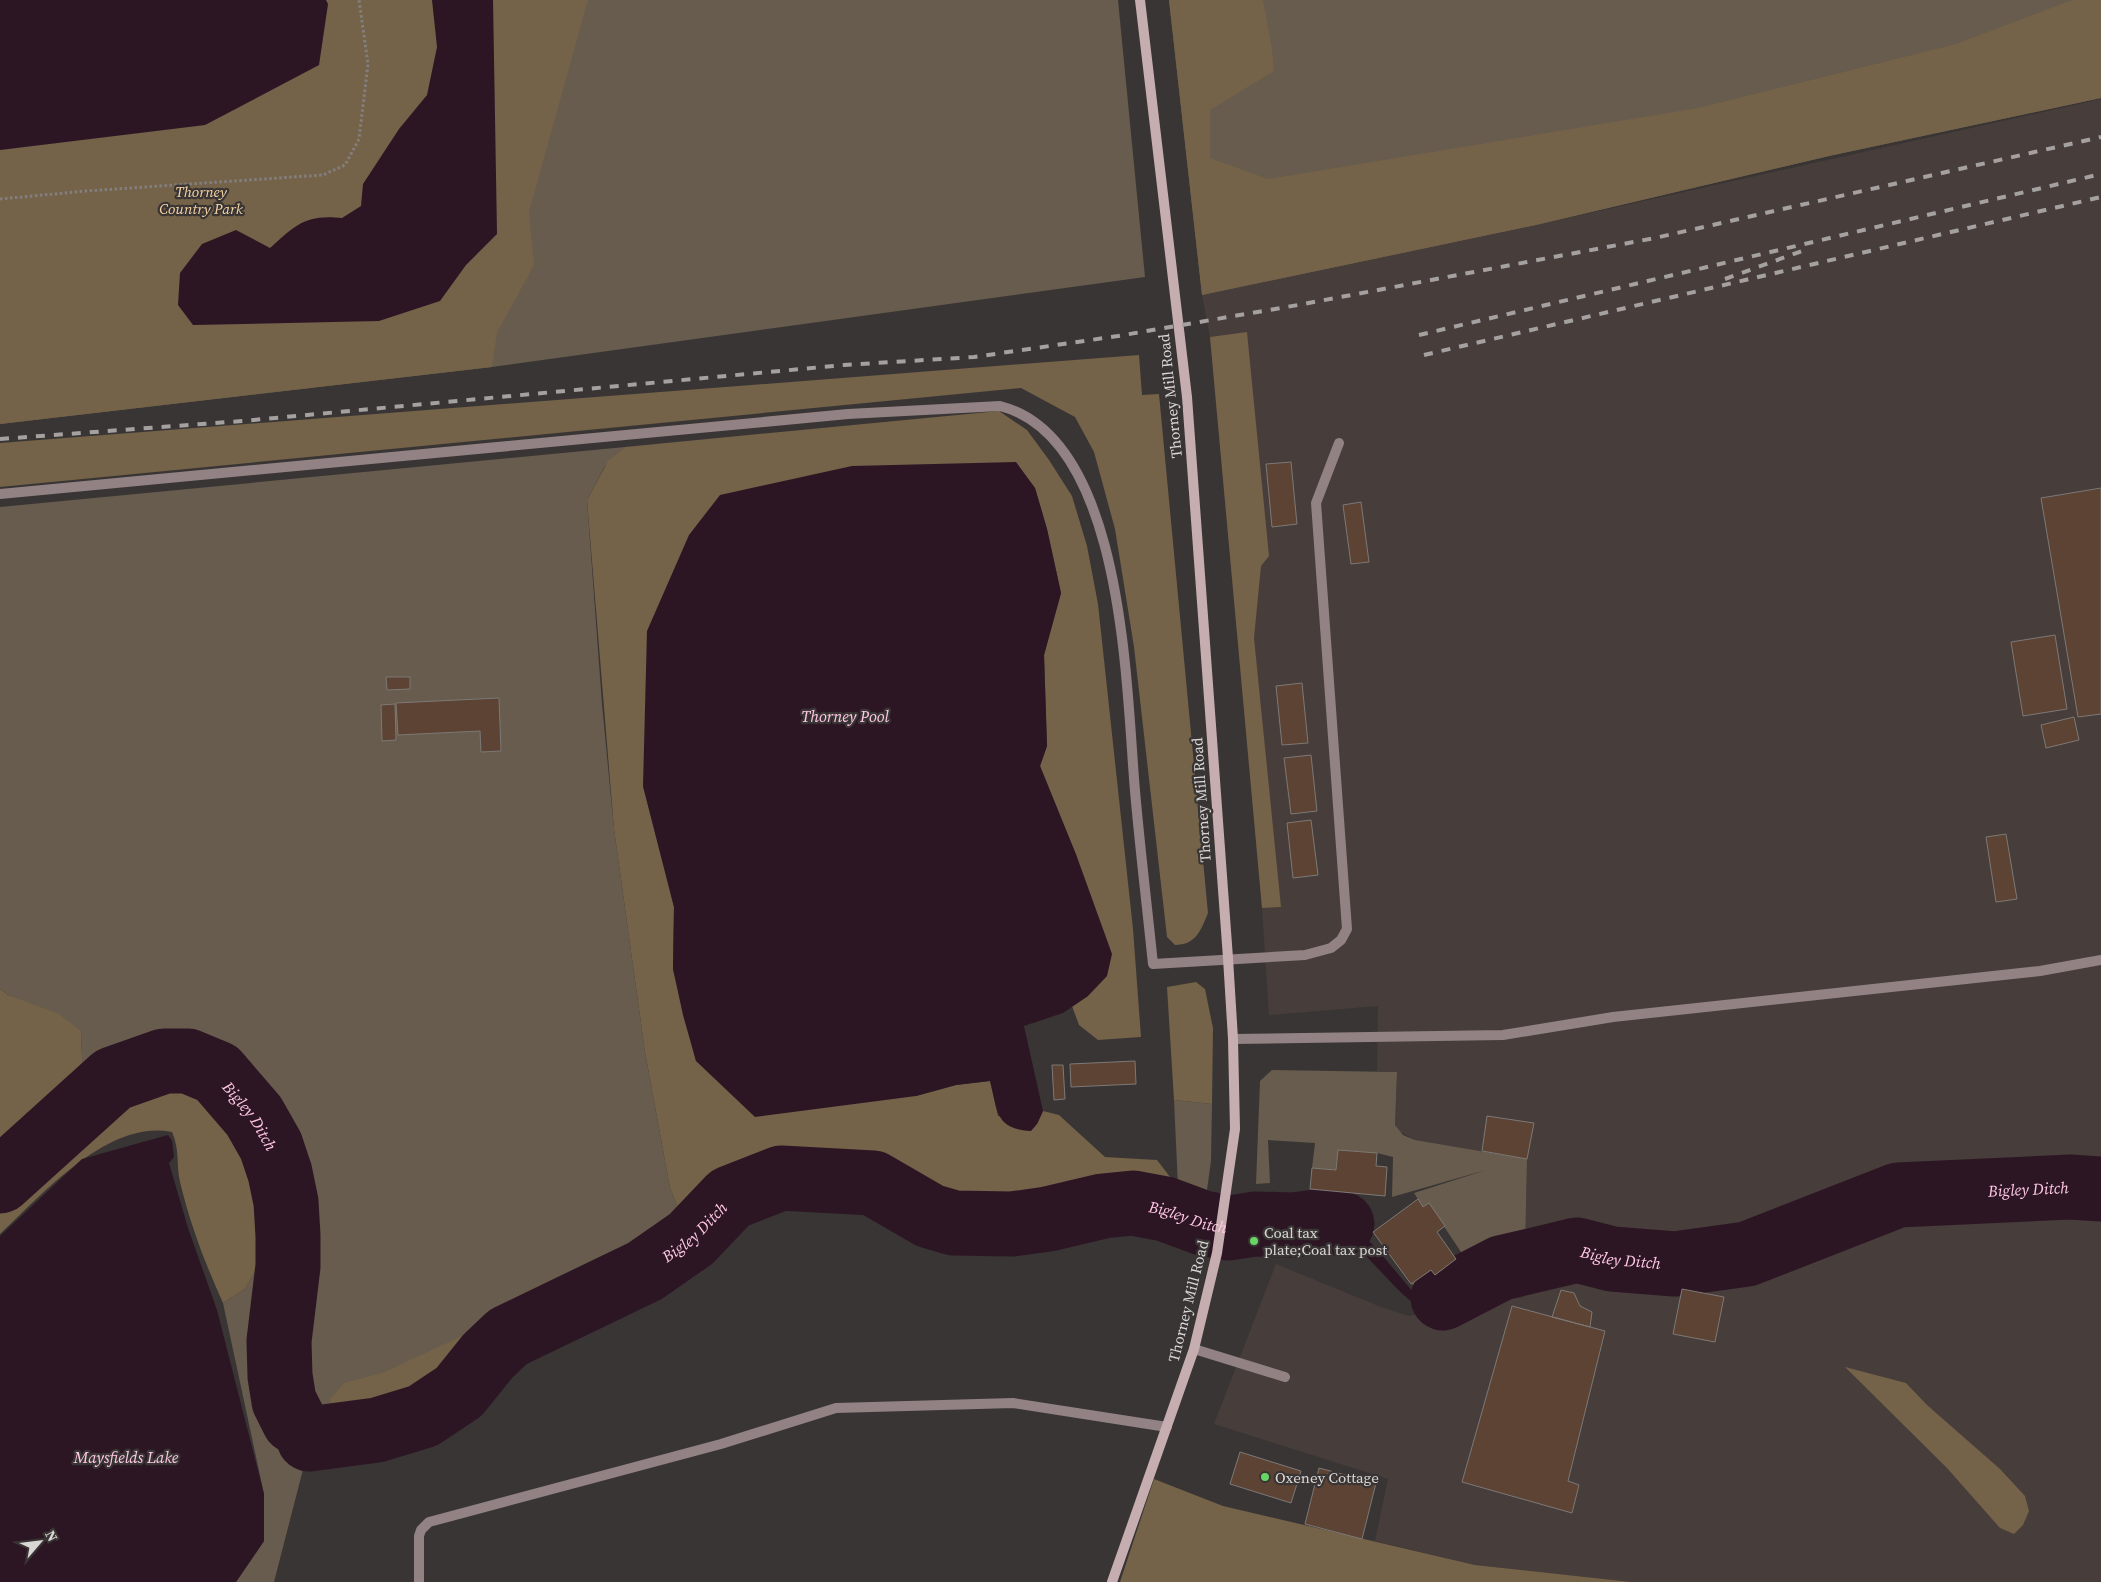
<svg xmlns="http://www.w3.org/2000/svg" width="2101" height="1582" viewBox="0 0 2101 1582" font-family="'Source Serif 4',serif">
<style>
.built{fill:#473d3b}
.green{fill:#675c4d}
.forest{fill:#746249}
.water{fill:#2d1624}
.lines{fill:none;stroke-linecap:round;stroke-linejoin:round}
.stream{stroke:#2d1624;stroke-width:11}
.river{stroke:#2d1624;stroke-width:65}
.building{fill:#5d4333;stroke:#7d7977}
.path{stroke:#837f7f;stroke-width:3;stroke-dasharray:2.5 2.5;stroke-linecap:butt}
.lane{stroke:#928284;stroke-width:10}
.street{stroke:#928284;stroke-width:10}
.secondary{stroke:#c6adb0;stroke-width:10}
.rail{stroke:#a5a1a1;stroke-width:4;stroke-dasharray:9 9;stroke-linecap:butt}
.poi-dot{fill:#68d465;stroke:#393534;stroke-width:2}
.labels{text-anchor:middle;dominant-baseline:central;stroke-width:4.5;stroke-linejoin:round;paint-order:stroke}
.park-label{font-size:15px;font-style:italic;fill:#f8d5a5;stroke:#393534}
.street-label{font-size:15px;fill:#dad7d7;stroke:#393534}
.poi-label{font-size:15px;fill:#dad7d7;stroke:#393534;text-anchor:start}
.water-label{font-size:16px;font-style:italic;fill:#ffc7e5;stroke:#393534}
</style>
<rect width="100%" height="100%" fill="#393534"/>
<path class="built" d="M2101,99V1582H1631L1475,1565L1375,1541L1388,1479L1214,1424L1276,1264L1381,1307L1409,1316L1524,1297L1527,1159L1415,1140L1397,1130L1395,1125L1397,1072L1377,1071L1378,1006L1269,1015L1262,908L1210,337L1202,295L1536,225Z"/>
<path class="green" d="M0,0H1118L1145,277L492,367L0,424Z
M1169,0H2101V98L1829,156L1536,225L1202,295Z
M625,447L605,466L587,500L602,704L614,829L645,1052L670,1188L686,1227L636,1264L513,1326L361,1415L338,1421L312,1432L298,1418L289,1398L286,1360L295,1247L287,1176L271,1134L254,1105L236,1079L213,1062L187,1050L158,1053L112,1073L97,1086L83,1083L81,1031L8,995L0,989V507Z
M1272,1070L1397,1072L1395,1125L1403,1135L1415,1140L1527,1159L1525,1252L1501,1253L1473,1268L1467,1278L1435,1292L1411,1284L1431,1270L1435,1274L1463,1255L1429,1204L1423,1207L1414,1193L1486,1170L1392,1197L1393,1157L1377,1153L1338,1150L1336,1170L1312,1168L1315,1143L1268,1140L1270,1183L1256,1184L1260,1081Z
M1174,1100L1212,1104L1211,1161L1204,1212L1179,1208Z
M282,1211L271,1371L279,1410L307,1454L274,1582H236L264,1541V1494L223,1303L245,1289L268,1249Z"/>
<path class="forest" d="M326,0H588L529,212L534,265L497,333L492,367L0,424V150L205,125L319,65L328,4Z
M1169,0H1263L1272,49L1274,71L1210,110V158L1268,179L1698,108L1956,44L2072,0H2101V98L1829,156L1536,225L1202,295Z
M1247,332L1269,556L1261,566L1254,638L1281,907L1262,908L1210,337Z
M1139,355L1142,395L1159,394L1208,913C1201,930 1196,945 1175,945L1167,937L1134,647L1115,529L1094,452L1075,417L1021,388L0,487V443Z
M999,411L1027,430L1049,460L1072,496L1087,546L1098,604L1133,929L1141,1037L1098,1040L1079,1025L1072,1006L1088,996L1077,857L1040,766L1047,746L1044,655L1061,593L1047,529L1035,488L1015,462L643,786L674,907L673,969L696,1061L916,1096L956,1085L990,1081L998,1116L1037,1124L1043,1111L1059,1115L1105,1157L1157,1160L1177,1186L1179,1208L1126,1191L1080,1205L1012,1217L959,1214L929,1208L886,1181L854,1172L810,1191L774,1190L717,1210L693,1233L686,1227L670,1188L645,1052L614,829L587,500L608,461L625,447Z
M1196,982L1205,989L1213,1028L1212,1104L1174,1100L1167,987Z
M0,989L8,995L59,1014L81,1031L83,1083L97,1086L0,1172Z
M200,1076L223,1095L251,1134L282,1211L268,1249L245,1289L223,1303C205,1263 190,1224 180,1182C176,1164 180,1150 172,1132C108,1119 43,1194 0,1234V1188L79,1120L140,1080L166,1077Z
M488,1324L501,1333L470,1368L398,1415L368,1421H338L330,1399L344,1383L382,1373Z
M1845,1367L1906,1383L1927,1405L2000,1469L2025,1496L2029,1511L2023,1525L2014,1534L2000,1528L1947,1468Z
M1154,1479L1223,1506L1475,1565L1631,1582H1120Z"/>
<path class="water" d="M0,0H326L328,4L319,65L205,125L0,150Z
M432,0H493L497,234L466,265L440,301L379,321L193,325L178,305L180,273L202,244L236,230L270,248C296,225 305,214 342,218L361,206L363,184L399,129L427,95L437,47Z
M1016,462L1035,488L1047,529L1061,593L1044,655L1047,746L1040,766L1077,857L1112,954L1107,976L1088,996L1063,1013L1024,1026L1043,1111L1037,1124L1031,1131C994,1129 998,1110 990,1081L956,1085L916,1096L755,1117L696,1061L683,1015L673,969L674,907L643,786L647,631L689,535L720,495L852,466Z
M168,1135L172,1141L174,1157L169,1163L188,1228L217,1310L264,1494V1541L236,1582H0V1236L82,1159Z
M1255,1212L1284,1217L1316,1215L1347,1220L1377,1249L1413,1292L1425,1295L1467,1278L1479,1262L1501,1253L1525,1252L1524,1269L1504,1279L1466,1290L1440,1304L1421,1308C1390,1291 1355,1231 1324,1228C1312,1227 1301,1232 1289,1232C1274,1233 1267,1229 1251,1234Z"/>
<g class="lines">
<path class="stream" d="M294,1421L309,1439"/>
<g class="river">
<path id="s1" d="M0,1181L113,1079L164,1061H188L217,1073L254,1116L271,1146L280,1173L286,1202L288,1236V1266L279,1341L280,1376L284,1401L294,1421"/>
<path id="s2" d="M1443,1298L1501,1268L1577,1250L1612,1259L1675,1264L1747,1254L1898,1195L2070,1187L2101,1189"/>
<path id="s3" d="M309,1439L377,1430L423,1416L459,1392L488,1356L508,1337L645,1271L691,1239L730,1198L781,1178L873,1183L930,1216L954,1223L1012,1224L1048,1219L1103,1206L1133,1203L1165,1209L1203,1223L1229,1228L1255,1224L1294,1225L1331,1220L1342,1224"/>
</g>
</g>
<path class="building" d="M1291,462L1297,524L1272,527L1266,464Z
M2101,488V714L2078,717L2041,498Z
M1361,502L1369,562L1351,564L1343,505Z
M2055,635L2067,709L2023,716L2011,642Z
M386,677H410V689L387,690Z
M1302,683L1308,743L1282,745L1276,686Z
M499,698L501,751L481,752L480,731L398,735L396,703Z
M395,704L396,740L382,741L381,705Z
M2074,717L2079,740L2046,748L2041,725Z
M1311,755L1317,811L1291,814L1284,758Z
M1311,820L1318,875L1293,878L1287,823Z
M2006,834L2017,899L1996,902L1986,837Z
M1135,1061L1136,1084L1071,1087L1070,1064Z
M1052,1065H1063L1065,1099L1054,1100Z
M1487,1116L1534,1123L1527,1159L1482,1151Z
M1338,1150L1377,1153L1376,1166L1387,1167L1385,1196L1310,1189L1312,1168L1336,1170Z
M1418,1199L1423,1207L1429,1203L1445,1226L1437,1232L1456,1259L1435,1275L1431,1270L1411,1284L1373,1232Z
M1682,1289L1724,1297L1715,1342L1673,1334Z
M1561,1290L1574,1293L1580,1306L1592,1312L1590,1327L1552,1317Z
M1512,1306L1605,1331L1568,1481L1579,1485L1572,1513L1462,1482Z
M1240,1452L1301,1471L1291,1503L1230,1484Z
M1319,1468L1376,1483L1362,1539L1305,1524Z"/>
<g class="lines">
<path class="path" d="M0,199L86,191L323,175L345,165L359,139L368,64L359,0"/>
<path class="lane" d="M0,494L848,414L1000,406C1125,438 1126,688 1135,791C1140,848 1147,906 1153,964L1305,955L1331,948L1341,940L1347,929L1316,503L1339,443
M1233,1039L1503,1035L1613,1017L2040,971L2101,960
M1194,1349L1285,1377"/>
<path class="street" d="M419,1582V1536L421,1530L429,1522L721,1444L836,1408L1013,1403L1167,1427"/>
<path class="secondary" d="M1112,1582L1194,1349L1217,1253L1235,1129L1233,1039L1228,958L1187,397L1140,0"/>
<path class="rail" d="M1725,279L1802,251
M1419,335L2101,174
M1424,355L2101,197
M0,439L242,421L844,365L974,357L1118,336L1298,305L1655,238L2101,137"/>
</g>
<g class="poi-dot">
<circle cx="1254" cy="1241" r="5"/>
<circle cx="1265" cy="1477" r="5"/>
</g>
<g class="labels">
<g class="park-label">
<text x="201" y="191">Thorney<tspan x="201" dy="17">Country Park</tspan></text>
</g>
<g class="street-label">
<text transform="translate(1170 396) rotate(-96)">Thorney Mill Road</text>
<text transform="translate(1201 800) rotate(-94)">Thorney Mill Road</text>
<text transform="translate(1188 1301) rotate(-76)">Thorney Mill Road</text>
</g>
<g class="poi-label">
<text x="1264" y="1232">Coal tax<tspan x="1264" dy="17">plate;Coal tax post</tspan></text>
<text x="1275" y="1477">Oxeney Cottage</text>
</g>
<g class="water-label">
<text x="845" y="716">Thorney Pool</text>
<text stroke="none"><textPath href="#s1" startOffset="316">Bigley Ditch</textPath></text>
<text stroke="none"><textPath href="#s2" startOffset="608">Bigley Ditch</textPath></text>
<text stroke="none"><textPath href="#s3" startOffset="974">Bigley Ditch</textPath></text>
<text stroke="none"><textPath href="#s3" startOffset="449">Bigley Ditch</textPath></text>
<text stroke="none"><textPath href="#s2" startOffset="188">Bigley Ditch</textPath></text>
<text x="126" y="1457">Maysfields Lake</text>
</g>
</g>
<g transform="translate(40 1542) rotate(62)" stroke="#393534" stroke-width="4" paint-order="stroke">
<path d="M0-4L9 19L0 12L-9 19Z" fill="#dad7d7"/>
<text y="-8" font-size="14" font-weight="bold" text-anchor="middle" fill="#dad7d7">N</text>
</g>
</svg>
